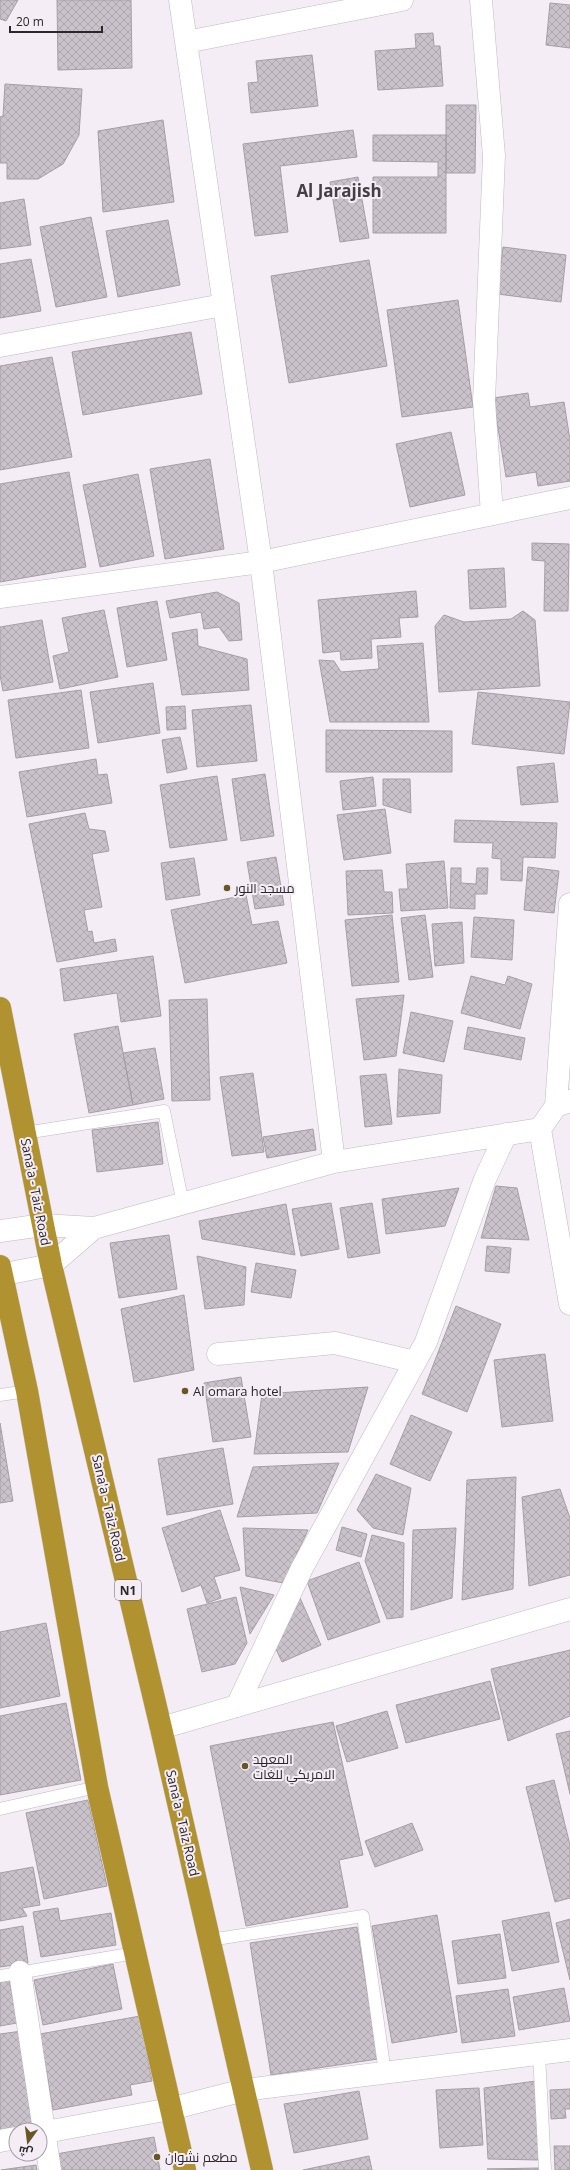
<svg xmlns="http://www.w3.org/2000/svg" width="570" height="2170" viewBox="0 0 570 2170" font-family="'Open Sans',Cairo,sans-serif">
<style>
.building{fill:url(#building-cross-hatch);stroke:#a69ea5}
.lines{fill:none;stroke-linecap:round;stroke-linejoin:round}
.lane-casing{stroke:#c1b9c1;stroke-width:13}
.street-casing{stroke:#c1b9c1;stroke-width:23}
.secondary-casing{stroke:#c1b9c1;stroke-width:23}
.highway-casing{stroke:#d0cfd0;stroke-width:23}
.lane{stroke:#fff;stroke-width:12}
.street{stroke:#fff;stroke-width:22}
.secondary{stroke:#fff;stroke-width:22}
.highway{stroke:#b19230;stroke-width:22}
.poi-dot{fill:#685725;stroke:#f5edf5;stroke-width:1.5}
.labels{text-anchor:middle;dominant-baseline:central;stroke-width:4;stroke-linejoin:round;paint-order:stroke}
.shield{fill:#f5edf5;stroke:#676267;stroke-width:1}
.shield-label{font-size:12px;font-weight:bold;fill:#2a272a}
.poi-label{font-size:13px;fill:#2a272a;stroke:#f5edf5;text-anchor:start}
.street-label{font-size:13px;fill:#2a272a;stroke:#f5edf5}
.district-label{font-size:17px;font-weight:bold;fill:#453f45;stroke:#f5edf5}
</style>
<defs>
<pattern id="building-cross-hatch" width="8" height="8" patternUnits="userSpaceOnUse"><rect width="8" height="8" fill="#cac2ca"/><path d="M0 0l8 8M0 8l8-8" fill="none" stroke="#aea7ae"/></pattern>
</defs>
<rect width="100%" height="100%" fill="#f5edf5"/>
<path class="building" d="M0,0H18L6,21L0,19Z
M57,0H131L132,68L58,70Z
M550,3L570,5V48L546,45Z
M433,33L434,46H440L443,86L378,90L375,51L416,48L415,34Z
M312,55L318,106L251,113L248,83L258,82L256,61Z
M5,84L82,89L79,135L63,164L38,179H7V163H0V117L3,116Z
M446,105H476L475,173H446Z
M163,120L174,202L103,212L98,131Z
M353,130L357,157L280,166L288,232L255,236L243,144Z
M373,135H446V233H373V177H438V162L373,161Z
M358,177L369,238L340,242L330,182Z
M24,199L31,245L0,249V203Z
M91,217L107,297L56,307L40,227Z
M168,220L180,285L118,297L106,231Z
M503,247L566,255L561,302L497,294Z
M31,259L41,311L0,318V264Z
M369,260L387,366L289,383L271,276Z
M458,300L473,407L402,417L387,310Z
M191,332L202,394L83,415L72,352Z
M52,357L72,457L0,470V366Z
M528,393L530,407L564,402L570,440V481L538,486L536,472L506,477L493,398Z
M451,432L465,495L410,507L396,444Z
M210,459L224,549L165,559L150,469Z
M69,472L86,567L0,582V484Z
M138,474L154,556L100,567L83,485Z
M532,543L569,544L568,611H544L545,561L532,560Z
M504,568L506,607L470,609L468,570Z
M416,591L418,617L399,618L401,637L371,639L372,658L341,660L340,651L323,653L318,600Z
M217,592L239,603L242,640L229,641L219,627L204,629L201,612L170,618L166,601Z
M157,601L167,660L127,667L117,608Z
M104,610L118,677L60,689L53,656L69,652L62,618Z
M523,611L535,620L540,686L439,692L435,626L444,615L464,622L511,619Z
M42,620L53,682L3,691L0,675V627Z
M197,629L198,646L247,659L249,690L182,695L172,633Z
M423,643L429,722H330L319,660L334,661L341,672L379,669L377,646Z
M153,683L160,733L98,743L90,692Z
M81,690L89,748L16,758L8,700Z
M478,692L570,702L564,754L472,744Z
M251,705L257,761L197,767L192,710Z
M185,706L186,729L167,730L166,707Z
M326,730L452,731V772H326Z
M180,737L187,769L167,773L162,740Z
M96,759L98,775L107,774L112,803L27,817L19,772Z
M554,763L558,802L521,805L517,767Z
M265,774L274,836L241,841L232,779Z
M217,776L227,840L170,848L160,785Z
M373,777L376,806L343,810L340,781Z
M383,779H410L411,813L383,805Z
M385,809L391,853L344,860L337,815Z
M85,813L89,829L105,831L109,851L92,854L102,907L84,910L88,932L92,931L94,943L115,939L117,951L57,962L29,824Z
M455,820L557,823L555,858L523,857L522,881L501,880V859L492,858L493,843L454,842Z
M276,857L284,905L255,909L247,862Z
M194,858L200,895L166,900L161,863Z
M444,861L448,908L401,911L399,889H408L406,864Z
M528,867L559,871L554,913L524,910Z
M451,868H461V883L476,884L477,868H488L487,894H475V909L450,908Z
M382,870L384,892H392L393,913L348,915L346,871Z
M246,895L252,925L278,921L287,963L185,983L171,910Z
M392,915L399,982L352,986L345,920Z
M425,915L433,977L409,980L401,918Z
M474,917L514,920L512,960L471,957Z
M462,922L464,963L435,966L432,924Z
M153,956L161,1016L121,1022L117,993L64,1001L60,969Z
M471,976L505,985L508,976L532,984L520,1029L461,1013Z
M404,995L396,1056L364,1060L356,999Z
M207,999L210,1100L172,1101L169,1000Z
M411,1012L453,1021L444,1062L403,1053Z
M118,1026L133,1105L89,1113L74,1034Z
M468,1027L525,1038L521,1060L464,1049Z
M155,1048L164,1099L133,1105L123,1053Z
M399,1069L442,1075L440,1113L397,1117Z
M253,1073L264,1152L232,1156L220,1077Z
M386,1074L392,1124L365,1127L360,1076Z
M158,1122L163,1164L97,1172L92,1130Z
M313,1129L316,1150L267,1158L263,1137Z
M496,1186L517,1188L529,1240L481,1238Z
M459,1188L445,1226L386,1234L382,1199Z
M331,1203L339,1249L301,1256L292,1209Z
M372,1203L380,1253L348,1258L340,1208Z
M286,1204L295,1255L202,1239L199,1221Z
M169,1235L177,1289L119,1298L110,1243Z
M487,1246L511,1248L509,1273L485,1271Z
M197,1256L246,1267L244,1305L205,1309Z
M256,1263L296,1270L291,1298L251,1292Z
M184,1295L194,1370L134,1382L121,1309Z
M456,1306L501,1324L467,1412L422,1394Z
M545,1354L553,1421L502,1427L494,1360Z
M241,1377L251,1437L213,1442L204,1383Z
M368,1387L348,1452L254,1454L262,1394Z
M411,1415L452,1432L430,1481L390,1464Z
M0,1423L13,1501L0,1503Z
M223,1448L233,1504L167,1515L158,1459Z
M339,1463L317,1513L237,1517L253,1467Z
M376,1474L411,1488L403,1535L373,1528L357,1510Z
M516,1477L513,1589L462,1600L467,1480Z
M560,1489L570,1518V1575L529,1586L522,1497Z
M220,1510L240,1570L214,1577L221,1598L207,1603L201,1585L182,1592L162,1528Z
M342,1527L367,1534L361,1557L336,1550Z
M243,1528L308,1530L283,1583L246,1576Z
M456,1528L452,1598L411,1610L413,1530Z
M372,1535L404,1543L403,1617L387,1619L365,1561Z
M359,1562L380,1622L328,1640L307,1581Z
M240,1587L274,1595L250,1634Z
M236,1597L247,1643L235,1664L202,1672L187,1609Z
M300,1598L321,1645L282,1662L274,1645Z
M46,1623L60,1696L0,1708V1632Z
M570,1650V1716L508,1741L491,1669Z
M490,1681L500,1719L406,1743L396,1705Z
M66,1703L81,1780L0,1795V1716Z
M387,1711L398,1748L347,1762L336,1726Z
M333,1722L363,1855L339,1860L348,1907L246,1926L210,1746Z
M570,1731V1794L556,1734Z
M554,1780L570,1845V1898L555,1902L526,1787Z
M88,1800L107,1886L44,1899L26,1813Z
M412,1823L423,1850L375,1867L365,1841Z
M33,1867L40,1905L22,1908L27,1916L0,1921V1873Z
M58,1908L60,1921L111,1913L116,1945L41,1957L33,1912Z
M549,1912L559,1962L512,1971L502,1921Z
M437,1915L457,2032L392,2043L372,1926Z
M570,1919V1980L556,1923Z
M23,1926L28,1963L0,1967V1930Z
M357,1927L378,2059L271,2075L250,1943Z
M500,1934L506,1978L458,1984L452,1941Z
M113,1964L122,2009L43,2025L34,1980Z
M9,1977L17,2023L0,2026V1978Z
M564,1988L570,2021L519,2030L513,1997Z
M508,1989L515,2036L462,2043L456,1996Z
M140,2016L152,2081L130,2085L132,2095L53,2110L40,2034Z
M22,2031L37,2125L0,2131V2034Z
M536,2081L539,2160L488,2159L484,2088Z
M479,2088L483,2145L440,2148L436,2090Z
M570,2089V2109H565L566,2118L551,2119L550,2090Z
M359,2091L368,2139L294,2153L284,2104Z
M154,2137L160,2170H59L56,2154Z
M554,2146H570V2170H555Z
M369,2156L372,2170H303Z
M36,2165L37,2170H1Z
M539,2168V2170L487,2169Z"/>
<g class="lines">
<defs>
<path id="lane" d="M25,1133L164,1111L183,1204
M0,1395L27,1391
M0,1809L97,1787
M210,1940L363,1916L385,2073
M0,1976L135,1953
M539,2054L545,2170"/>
<path id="street" d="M180,0L261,562L334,1162
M481,0L494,156L484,401L492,514
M186,42L402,0
M0,346L223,305
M0,597L261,562L570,498
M570,1101L556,1106L540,1129L570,1304
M556,1106L570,904
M43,1225L94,1228L334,1162L540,1129
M51,1265L94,1228
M218,1354L335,1343L415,1362
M237,1706L302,1568L426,1342L485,1179L506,1134
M20,1972L50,2170
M244,2090L570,2050"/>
<path id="secondary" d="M0,1231L43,1225
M0,1275L51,1265
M161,1728L570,1609
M40,2133L170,2109L244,2090
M0,2141L16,2138"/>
<path id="highway" d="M0,1008L51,1265L161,1728L262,2170
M0,1266L27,1391L97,1787L185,2170"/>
</defs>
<use href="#lane" class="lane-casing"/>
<use href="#street" class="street-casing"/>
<use href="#secondary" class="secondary-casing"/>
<use href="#highway" class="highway-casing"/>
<use href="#lane" class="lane"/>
<use href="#street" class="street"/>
<use href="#secondary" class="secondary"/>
<use href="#highway" class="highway"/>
</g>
<g class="poi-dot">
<circle cx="227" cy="888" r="4"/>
<circle cx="185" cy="1391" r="4"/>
<circle cx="245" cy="1766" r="4"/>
<circle cx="157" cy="2157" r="4"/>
</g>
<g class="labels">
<rect class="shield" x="115" y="1580" width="26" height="20" rx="3"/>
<g class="shield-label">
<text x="128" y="1590">N1</text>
</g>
<g class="poi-label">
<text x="235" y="888">مسجد النور</text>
<text x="193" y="1391">Al omara hotel</text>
<text x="253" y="1759">المعهد<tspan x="253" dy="15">الامريكي للغات</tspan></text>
<text x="165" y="2157">مطعم نشوان</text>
</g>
<g class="street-label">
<text transform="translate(36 1192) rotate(79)">Sana'a - Taiz Road</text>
<text transform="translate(109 1508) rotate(77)">Sana'a - Taiz Road</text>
<text transform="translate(183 1823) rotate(77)">Sana'a - Taiz Road</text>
</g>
<g class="district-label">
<text x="339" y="190">Al Jarajish</text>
</g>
</g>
<g transform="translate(28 2142) rotate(194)"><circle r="19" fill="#f5edf5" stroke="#a49ea4"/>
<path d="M0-3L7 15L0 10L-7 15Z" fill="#685725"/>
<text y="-6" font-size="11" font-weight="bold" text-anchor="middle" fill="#2a272a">ش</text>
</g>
<path d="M10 26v6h92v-6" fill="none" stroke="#2a272a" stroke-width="2"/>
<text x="16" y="26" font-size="12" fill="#2a272a" stroke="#f5edf5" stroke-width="3" paint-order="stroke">20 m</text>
</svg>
